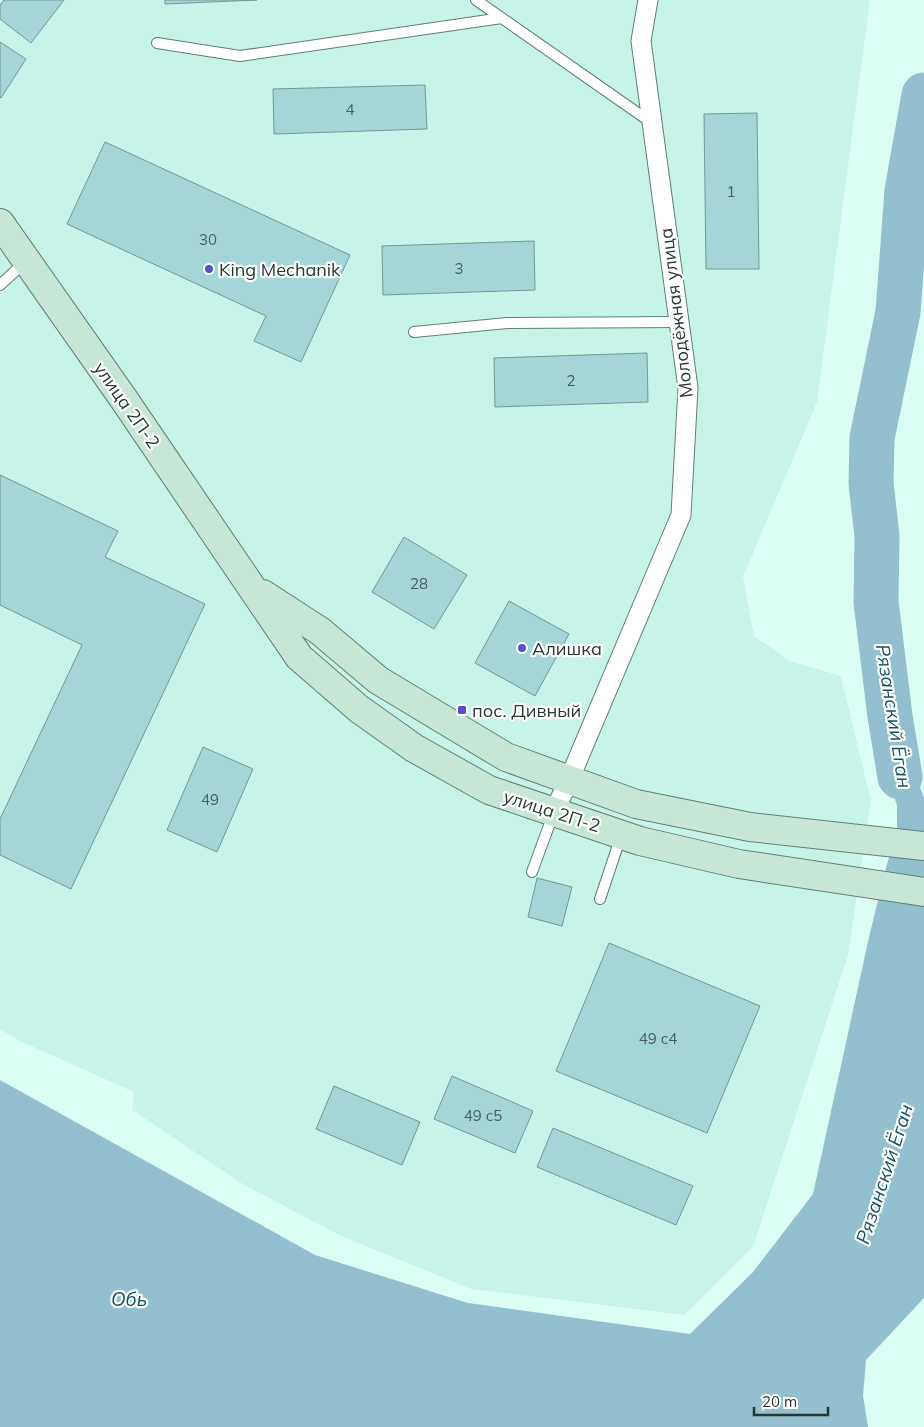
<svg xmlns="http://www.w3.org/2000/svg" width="924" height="1427" viewBox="0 0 924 1427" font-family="Mulish,sans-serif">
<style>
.built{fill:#c7f4e8}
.water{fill:#92c0ce}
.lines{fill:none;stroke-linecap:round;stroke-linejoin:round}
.river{stroke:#92c0ce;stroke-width:45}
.building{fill:#a4d6d7;stroke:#739797}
.lane-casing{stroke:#5f7f77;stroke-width:12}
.street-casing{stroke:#5f7f77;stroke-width:21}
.secondary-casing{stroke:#5f7f77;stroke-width:30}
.lane{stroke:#fff;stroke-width:10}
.street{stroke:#fff;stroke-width:19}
.secondary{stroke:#c8e6d5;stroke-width:28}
.poi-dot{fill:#5651c8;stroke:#fff;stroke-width:2}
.labels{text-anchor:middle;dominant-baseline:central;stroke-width:4.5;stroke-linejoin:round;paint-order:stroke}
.number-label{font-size:15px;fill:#485f5c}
.poi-label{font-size:18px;fill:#293733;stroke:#fff;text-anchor:start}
.street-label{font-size:18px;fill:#293733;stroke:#fff}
.water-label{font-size:19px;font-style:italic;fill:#125261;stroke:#fff}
</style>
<rect width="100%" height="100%" fill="#dbfff5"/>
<path class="built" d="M0,0H870L817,402L743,577L754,636L790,661L841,676L871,801L848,955L753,1247L685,1315L471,1289L339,1235L241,1183L132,1110L134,1092L20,1041L0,1029Z"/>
<path class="water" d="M890,716L906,719L911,762L924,798V1298L866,1360L863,1396L868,1427H0V1080L315,1255L468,1303L690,1334L753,1272L813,1194L869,937L887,864L897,833V806L886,767L875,718Z"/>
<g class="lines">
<path class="river" d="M900,777L890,716L876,602L877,536L871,483L872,438L898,312L907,191L924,95"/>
</g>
<path class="building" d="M4,0H64L31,43L0,19V5Z
M165,0H257L165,4Z
M0,42L26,59L1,98L0,97Z
M425,85L427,129L274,134L273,89Z
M757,113L759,269H706L704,114Z
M105,142L350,255L301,362L254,341L266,316L67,224Z
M534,241L535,290L383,295L382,246Z
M647,353L648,402L495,407L494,358Z
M0,475L118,531L105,557L205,604L71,889L0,855V819L82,645L0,605Z
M404,537L467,575L434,629L372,592Z
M509,601L569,634L535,696L475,663Z
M203,747L253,769L217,852L167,830Z
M537,878L572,887L562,926L528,917Z
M609,943L760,1006L707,1133L556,1071Z
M452,1076L533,1111L515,1153L434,1119Z
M334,1086L420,1122L402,1165L316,1129Z
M553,1128L693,1186L676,1225L537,1167Z"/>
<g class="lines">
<defs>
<path id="lane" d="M476,0L652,123
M157,43L240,56L502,18
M0,285L25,262
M414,332L507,323L679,322
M532,872L554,812
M600,899L621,836"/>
<path id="street" d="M554,812L569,780L681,515L688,388L641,41L648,0"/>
<path id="secondary" d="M0,223L123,398L299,657L359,709L414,748L489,790L640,841L739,864L924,892
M263,594L320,631L378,680L506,757L636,804L750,827L924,846"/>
</defs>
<use href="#lane" class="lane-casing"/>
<use href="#street" class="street-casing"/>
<use href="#secondary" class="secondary-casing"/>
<use href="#lane" class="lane"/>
<use href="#street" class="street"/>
<use href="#secondary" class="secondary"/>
</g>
<g class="poi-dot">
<circle cx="209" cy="269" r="5"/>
<circle cx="522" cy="648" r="5"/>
<rect x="457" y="705" width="10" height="10" rx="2.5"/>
</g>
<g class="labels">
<g class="number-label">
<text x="350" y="109">4</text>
<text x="731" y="191">1</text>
<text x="208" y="239">30</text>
<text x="459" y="268">3</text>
<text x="571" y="380">2</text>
<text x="419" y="583">28</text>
<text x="210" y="799">49</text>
<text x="658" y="1038">49 с4</text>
<text x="483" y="1115">49 с5</text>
</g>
<g class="poi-label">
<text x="219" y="269">King Mechanik</text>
<text x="532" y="648">Алишка</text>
<text x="472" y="710">пос. Дивный</text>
</g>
<g class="street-label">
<text transform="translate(676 313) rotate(-97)">Молодёжная улица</text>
<text transform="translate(127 405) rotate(55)">улица 2П-2</text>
<text transform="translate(552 811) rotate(18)">улица 2П-2</text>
</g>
<g class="water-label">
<text transform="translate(894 716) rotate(81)">Рязанский Ёган</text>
<text transform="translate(884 1174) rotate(-72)">Рязанский Ёган</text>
<text x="129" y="1299">Обь</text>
</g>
</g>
<path d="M754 1407v8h74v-8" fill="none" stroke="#293733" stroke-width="2.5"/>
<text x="762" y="1407" font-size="15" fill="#293733" stroke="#ffffff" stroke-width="4" paint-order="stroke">20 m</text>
</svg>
